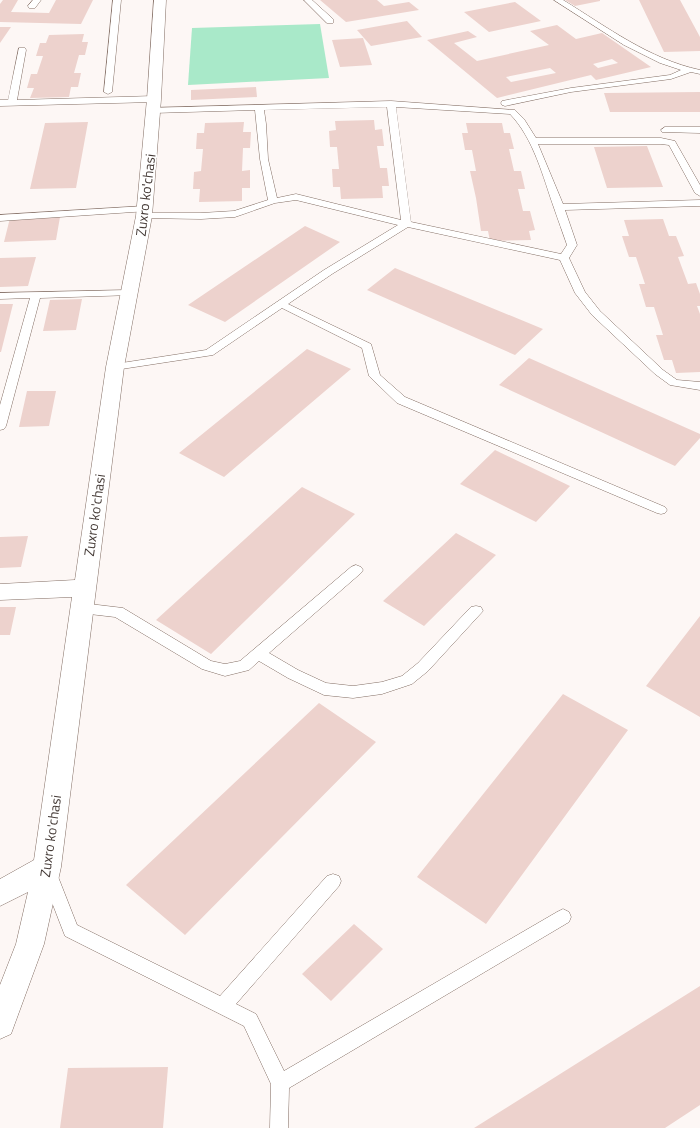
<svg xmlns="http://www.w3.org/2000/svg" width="700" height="1128" viewBox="0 0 700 1128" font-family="'Titillium Web',sans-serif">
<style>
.green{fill:#a9e9c9}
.building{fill:#edd2cd;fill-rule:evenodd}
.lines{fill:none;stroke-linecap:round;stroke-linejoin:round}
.service-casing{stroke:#836e64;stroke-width:1}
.minor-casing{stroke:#836e64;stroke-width:1}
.service{fill:#fff;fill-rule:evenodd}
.minor{fill:#fff;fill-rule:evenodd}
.labels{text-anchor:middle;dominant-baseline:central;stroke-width:3.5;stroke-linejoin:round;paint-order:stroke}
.street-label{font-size:14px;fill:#443a36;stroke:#fff}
</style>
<rect width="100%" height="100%" fill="#fdf7f5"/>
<path class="green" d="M320,24L329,78L188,85L192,28Z"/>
<path class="building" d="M3,0H18L11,12L49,13L56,0H93L81,24L0,22V4Z
M320,0H377L384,6L409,2L419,10L346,22Z
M565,0H600V1L575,6Z
M639,0H680L700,37V51L664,52Z
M515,2L541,21L489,32L464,12Z
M407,21L422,37L371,46L357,30Z
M557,25L576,39L602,33L651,67L596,80L591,75L497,98L427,40L468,31L477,37L454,43L477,61L549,45L530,31ZM612,59L618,63L598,68L593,64ZM550,68L556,73L511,82L506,77Z
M0,27H11L0,43Z
M84,34L82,42H88L85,55H79L74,73H81L78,87H71L69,97L30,98L34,88H27L31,74H37L43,56H36L40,43H46L49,35Z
M363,38L372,65L340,67L332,40Z
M256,87L257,97L191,100V90Z
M700,92V112H610L604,93Z
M374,120L375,130L382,129L384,146H377L380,168H387L389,186H382L383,198L341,199L340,187H333L332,169H339L337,147H330L329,131L336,130L335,121Z
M88,122L76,188L30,189L45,123Z
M244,122L243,132H251L250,148H243L242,171L250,170V188H242V201L199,202L200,189H193L194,172L201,171L203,149H196L197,133H204L205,123Z
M466,123H502L504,133H510L514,149H509L514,171H521L525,189H518L523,211H530L535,230L529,231L531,240L490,241L488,231H481L476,198L470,171H476L472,150H465L462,133H468Z
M647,146L663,187L607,188L594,147Z
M60,217L56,240L4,242L10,218Z
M663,219L669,236H676L684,256L678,257L688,284L696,283L700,294V306H697L700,314V372L676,373L672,360H664L656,335H663L654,307H646L639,284H645L636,257H629L622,236H629L624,220Z
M305,226L340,242L225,322L188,305Z
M36,257L28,286L0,287V258Z
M395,268L543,329L515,355L367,290Z
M82,299L76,330L43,331L50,300Z
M0,304H13L1,352H0Z
M307,349L351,369L224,477L179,453Z
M529,358L700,434V438L675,466L499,385Z
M27,391H56L49,426L19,427Z
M495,450L570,486L536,522L460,484Z
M302,487L355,514L211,654L156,620Z
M456,533L496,555L424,626L383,601Z
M28,536L21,567L0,568V537Z
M0,607H16L10,635H0Z
M700,616V717L646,686Z
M563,694L628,730L486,924L417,877Z
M319,703L376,742L185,935L126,885Z
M354,924L383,949L331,1001L302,974Z
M700,986V1105L665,1128H474Z
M168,1067L163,1128H60L68,1068Z"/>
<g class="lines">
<defs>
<path id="service" d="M33,0H41L35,8H29L28,6Z
M113,0H121L112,92L108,94L104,92Z
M304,0H312L333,19V23H327Z
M554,0H563C607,27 649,59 700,70V74L691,72L671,79L571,92L505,106L502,105L501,103L502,101L571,88L670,75L681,70L660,63L624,45Z
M19,48H25L26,50L17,100L154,96L158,99L154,102L0,106V100H8Z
M391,101L515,110L524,119L536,138H661L675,141L676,143L700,185V196L695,193L669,145L661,144H538L563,204L700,200V206L565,210L577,245L569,258L585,292L600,311L663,370L677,380L700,382V390L670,385L655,374L592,315L575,293L560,260L408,227L332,274L288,304L371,344L380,375L405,397L665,507L667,510L665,513L661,514L657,513L397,403L369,376L362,348L282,308L213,355L115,370L111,369L109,367L111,365L115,364L206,350L324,270L398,225L296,200L275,203L235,217L201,219L141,218L139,216L144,213H201L234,211L268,200L260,159L255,110L153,113L149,110L150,108ZM387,107L401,220L296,194L277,198L268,159L266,124L264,110ZM396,107L510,114C534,139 543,177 554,208C558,220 563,233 567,245L561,254L411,222Z
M665,127H700V133L662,132L661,130Z
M145,206L148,207L150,209L148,211L0,221V215Z
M129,290L133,291L134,293L133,295L40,298L6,426L4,429L0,430V405L30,298L0,299V293Z
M356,565L361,567L363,570L361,573L269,653L298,670L326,683L353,686L382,682L402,676L418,663L471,607L476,606L481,607L483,611L428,671L412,684L382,694L353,698L324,695L288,678L259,661L249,670L225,676L202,669L115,617L81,613L76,612L74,608L76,604L81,603L123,608L211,661L225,664L240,661L351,567Z
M49,867L55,869L77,925L220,996L327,876L333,874L339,876L341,881L339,886L236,1004L256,1014L284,1071L557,912L563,909L569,912L571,917L569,922L289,1088L288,1128H270L271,1084L244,1026L65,936L41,874L43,869Z"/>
<path id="minor" d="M154,0H166L161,99L152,216L124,367L61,867L44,944L11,1034L0,1039V985L16,944L28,892L0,906V879L34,860L72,597L0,600V584L75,580L106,367L136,216L147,99Z"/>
</defs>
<use href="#service" class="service-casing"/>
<use href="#minor" class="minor-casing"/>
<use href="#service" class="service"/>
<use href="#minor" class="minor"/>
</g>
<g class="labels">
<g class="street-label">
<text transform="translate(145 195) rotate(-83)">Zuxro ko'chasi</text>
<text transform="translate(94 515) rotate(-82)">Zuxro ko'chasi</text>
<text transform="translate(50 836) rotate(-82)">Zuxro ko'chasi</text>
</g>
</g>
</svg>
